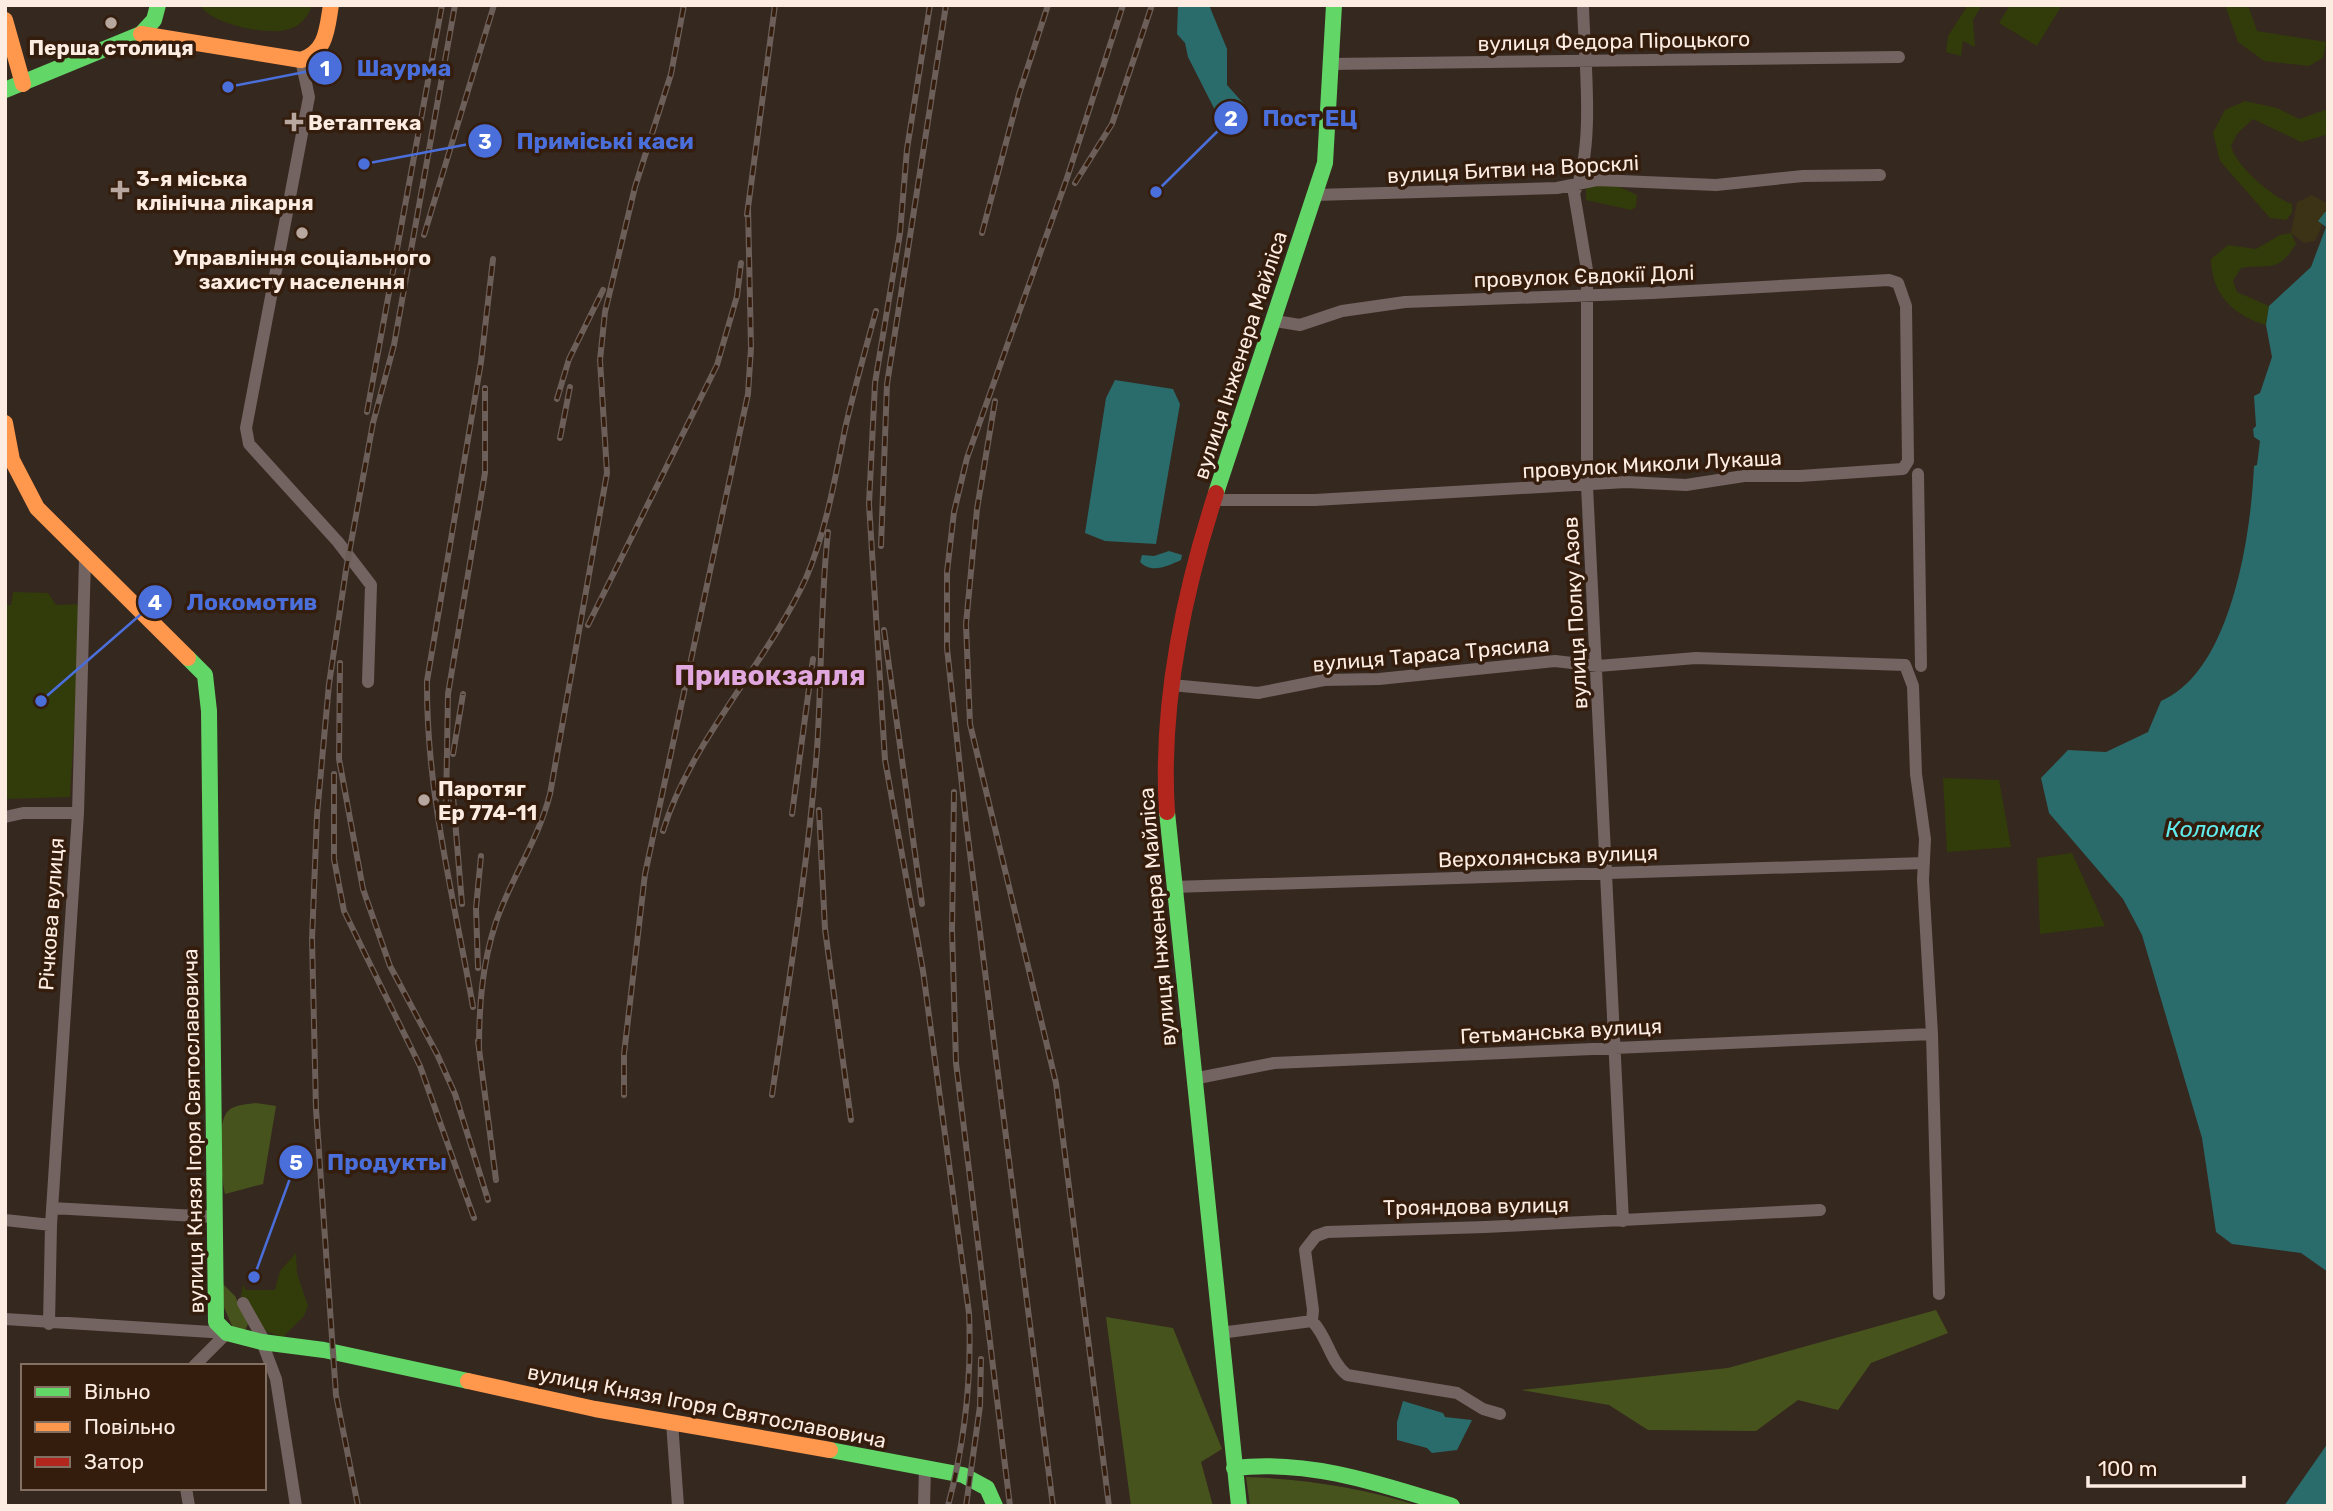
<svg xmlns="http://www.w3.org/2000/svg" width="2333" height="1511" viewBox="0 0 2333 1511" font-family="Rubik,sans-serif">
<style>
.green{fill:#323b0a}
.forest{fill:#47531c}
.sand{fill:#3c3215}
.water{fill:#2a6b6b}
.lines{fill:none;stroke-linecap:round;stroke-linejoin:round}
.street{stroke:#736361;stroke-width:12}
.fast{stroke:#63d668;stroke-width:16}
.slow{stroke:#ff974d;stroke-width:16}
.jam{stroke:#b3261e;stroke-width:16}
.rail-casing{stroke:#6c5f5a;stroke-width:6}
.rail{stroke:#341d0d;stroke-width:3.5;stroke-dasharray:10;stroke-linecap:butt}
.poi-dot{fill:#b7a79e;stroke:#341d0d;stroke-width:2.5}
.labels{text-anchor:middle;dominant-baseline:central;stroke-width:7;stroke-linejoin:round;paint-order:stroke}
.street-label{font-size:21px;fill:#fdece2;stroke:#341d0d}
.poi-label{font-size:21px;font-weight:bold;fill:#fdece2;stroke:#341d0d;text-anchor:start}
.water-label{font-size:23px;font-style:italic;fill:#62ebed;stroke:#341d0d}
.district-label{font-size:28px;font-weight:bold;fill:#e1a8e0;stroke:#341d0d}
.leader{fill:none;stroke:#4a6eda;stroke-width:2.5}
.callout-dot{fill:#4a6eda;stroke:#341d0d;stroke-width:2.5}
.mark-label{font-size:21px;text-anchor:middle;font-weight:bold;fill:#fff}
.callout-label{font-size:23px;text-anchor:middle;font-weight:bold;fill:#4a6eda;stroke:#341d0d;stroke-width:7;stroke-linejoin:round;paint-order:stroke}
</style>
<rect width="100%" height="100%" fill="#35281f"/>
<path class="green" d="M200,5H312C308,18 299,27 286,30C265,35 211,24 200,5Z
M1968,5H1982L1973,20L1975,47L1963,41L1961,56L1946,52L1948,36Z
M2010,5H2062L2037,46L1999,23Z
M2225,5H2248L2257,31L2326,42L2323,58L2309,66L2264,61L2238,42Z
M2245,101L2277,108L2299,119L2328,109L2326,135L2301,142L2253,119L2237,134L2231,146C2236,166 2273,198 2292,204V213L2286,220L2270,218L2220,161L2213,133L2225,110Z
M1613,184L1637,195L1636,207L1631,210L1586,200V187Z
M2291,233L2296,244C2278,273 2271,264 2241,268L2233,281L2237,292L2269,306L2266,325C2234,316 2211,294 2211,259L2228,245L2256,249L2280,235Z
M13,592L48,593L56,605L82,604L70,797L5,799V605H11Z
M1943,778L1999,780L2011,847L1947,852Z
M2072,853L2105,926L2040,934L2037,858Z
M296,1253L297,1273L308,1306L304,1316L283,1337L265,1331L241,1296L243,1284L246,1290H275L280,1271Z"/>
<path class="forest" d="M256,1103L276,1106L263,1184L225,1194C221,1177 215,1121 229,1110C235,1105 248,1104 256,1103Z
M220,1281L235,1296L248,1324L244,1333L233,1328L223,1305Z
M1936,1310L1948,1333L1871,1363L1838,1410L1798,1400L1756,1431L1648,1430L1609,1405L1521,1390L1728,1368Z
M1106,1317L1173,1328L1222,1449L1201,1462L1213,1506H1131Z
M1246,1477C1306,1479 1363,1488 1419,1506H1250Z"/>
<path class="sand" d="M2312,195L2328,204V212L2315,241L2304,243L2291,233L2297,202Z"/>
<path class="water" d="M1178,5H1209L1227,49V85L1244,104L1241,129L1221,122L1188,57L1185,43L1177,34Z
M2325,212H2328V1272L2301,1253L2232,1244L2216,1232L2202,1138L2142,935L2123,899L2049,813L2041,778L2068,750L2106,752L2148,732L2161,701C2232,671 2251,533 2254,466L2257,465L2260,441L2254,437L2253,429L2256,426L2254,396L2260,393L2272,357L2266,325L2269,306L2311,267L2326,227L2318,221Z
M1115,380L1173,389L1180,404L1156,544L1105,541L1085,533L1106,398Z
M1169,551L1182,555L1181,560C1168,566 1152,574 1140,562L1142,555L1154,556Z
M1403,1401L1443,1413L1445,1417L1472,1420L1457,1450L1432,1453L1427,1448L1397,1440V1422Z
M2328,1443V1502L2324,1506H2284Z"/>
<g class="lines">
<path class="street" d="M1583,5C1584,55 1596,150 1574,193L1587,270V486L1623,1221
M301,60L309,97L246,428L249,444L338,542L371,585L368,682
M1330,64L1899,57
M1314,195L1557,188L1597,180L1716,185L1803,176L1880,175
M1918,474L1921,666
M1214,500H1315L1626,482L1686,485L1744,476H1800L1903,469L1908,461L1906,306L1898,283L1889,280L1653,293L1405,302L1342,311L1300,325L1275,321
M1171,685L1258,693L1324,680L1379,679L1555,661L1598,666L1696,658L1905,665L1913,686L1916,774L1925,839L1923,880L1932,1034L1939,1294
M5,817L23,813H78
M1173,887L1924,863
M1193,1079L1274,1063L1932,1034
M52,1208L214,1217
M5,1220L51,1225
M243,1303L265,1342
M5,1319L227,1333
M1312,1321C1328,1337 1329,1360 1347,1375L1457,1393L1483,1409L1500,1414
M49,1324L51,1225L78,813L85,559
M1220,1333L1312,1321L1313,1310L1305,1250L1316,1236L1327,1232L1485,1227L1820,1210
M262,1342L276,1379L296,1506
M194,1366L227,1333
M672,1422L678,1506
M186,1488L189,1506
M924,1506L925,1468"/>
<path class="fast" d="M5,90L141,34L154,20L158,5
M1216,493L1325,163L1334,5
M188,658L205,675L209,711L216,1322L227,1333L262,1342L324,1350L468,1381
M1167,812L1239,1506
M830,1450L963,1475L987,1488L995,1506
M1234,1468C1309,1459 1381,1484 1452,1506"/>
<path class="slow" d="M5,20L23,84
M141,34L301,60C327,52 327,28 331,5
M5,423L12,460L37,508L188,658
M468,1381L595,1409L830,1450"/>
<path class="jam" d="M1167,812C1160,704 1183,595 1216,493"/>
<defs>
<path id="rail" d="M930,5L907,149L900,233L875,383L869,504L885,760L923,971L969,1313C972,1379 965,1441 948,1506
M1075,183L1112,124L1152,5
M747,215L775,5
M982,233L1019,94L1048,5
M424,235L494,5
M557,399L569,359L603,290
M995,401L977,509L966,624L970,724L1056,1083L1109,1506
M367,412L442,5
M560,438L570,387
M881,546L887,384L946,5
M588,625L717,365L737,296L741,263
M884,630L922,904
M340,663L339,759L363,889L390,966L437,1054L455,1094L488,1200
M453,754L463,694
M334,774V859L344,911L420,1066L474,1218
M954,792L952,930L956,1063L1010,1506
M453,796L462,904
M446,808L448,694L485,473V388
M819,810L825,929L851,1120
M792,814L813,659
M663,831C691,740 766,665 806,578C826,531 835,479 845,429C854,390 865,351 876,311
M478,968L476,908L481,856
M473,1007C454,898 426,792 427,681L481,362L493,259
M478,1041L496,1180
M479,1049C479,1006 482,964 496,922C511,878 538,841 550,794L607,473L600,360L605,312L635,187L671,74L684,5
M624,1095V1054L645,874L748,394L751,348L748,206
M772,1095C789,980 808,865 817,749C822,676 820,604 828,532
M358,1506L336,1395L316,1109L312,939L317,815L329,684L346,570L373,423L394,345L455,5
M966,1506L980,1406L981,1359
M1053,1506L966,822L947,648V572L954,512L967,458L1067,178L1123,5"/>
</defs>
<use href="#rail" class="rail-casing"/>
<use href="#rail" class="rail"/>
</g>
<g class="poi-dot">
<circle cx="111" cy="23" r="7"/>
<path d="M290.5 111.5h7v7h7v7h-7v7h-7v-7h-7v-7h7z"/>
<path d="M116.5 179.5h7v7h7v7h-7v7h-7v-7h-7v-7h7z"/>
<circle cx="302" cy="233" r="7"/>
<circle cx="424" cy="800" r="7"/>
</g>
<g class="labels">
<g class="street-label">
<text transform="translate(1614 41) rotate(-1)">вулиця Федора Піроцького</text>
<text transform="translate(1513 169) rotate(-3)">вулиця Битви на Ворсклі</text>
<text transform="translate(1584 276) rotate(-2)">провулок Євдокії Долі</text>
<text transform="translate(1240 355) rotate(-72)">вулиця Інженера Майліса</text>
<text transform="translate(1652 464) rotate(-3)">провулок Миколи Лукаша</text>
<text transform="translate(1575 613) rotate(-93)">вулиця Полку Азов</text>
<text transform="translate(1431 654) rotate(-5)">вулиця Тараса Трясила</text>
<text transform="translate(1548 856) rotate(-2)">Верхолянська вулиця</text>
<text transform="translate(51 914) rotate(-86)">Річкова вулиця</text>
<text transform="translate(1157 917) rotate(-95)">вулиця Інженера Майліса</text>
<text transform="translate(1561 1031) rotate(-3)">Гетьманська вулиця</text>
<text transform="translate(193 1131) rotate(-91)">вулиця Князя Ігоря Святославовича</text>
<text transform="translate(1476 1206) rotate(-1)">Трояндова вулиця</text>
<text transform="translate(707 1406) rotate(11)">вулиця Князя Ігоря Святославовича</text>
</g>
<g class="poi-label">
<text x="111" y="47" text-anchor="middle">Перша столиця</text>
<text x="308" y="122">Ветаптека</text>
<text x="136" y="178">3-я міська<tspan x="136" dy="24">клінічна лікарня</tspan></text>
<text x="302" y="257" text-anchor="middle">Управління соціального<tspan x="302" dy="24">захисту населення</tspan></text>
<text x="438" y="788">Паротяг<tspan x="438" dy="24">Ер 774-11</tspan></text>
</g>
<g class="water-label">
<text x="2213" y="829">Коломак</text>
</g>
<g class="district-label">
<text x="770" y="675">Привокзалля</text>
</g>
</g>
<path class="leader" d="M228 87L325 68M1156 192L1231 118M364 164L485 141M41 701L155 602M254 1277L296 1162"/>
<g class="callout-dot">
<circle cx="228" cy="87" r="7"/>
<circle cx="1156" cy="192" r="7"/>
<circle cx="364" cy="164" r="7"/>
<circle cx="41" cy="701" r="7"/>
<circle cx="254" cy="1277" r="7"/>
<circle cx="325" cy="68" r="18"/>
<circle cx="1231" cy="118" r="18"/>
<circle cx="485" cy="141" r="18"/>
<circle cx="155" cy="602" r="18"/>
<circle cx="296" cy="1162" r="18"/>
</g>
<g class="mark-label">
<text x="325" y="76">1</text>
<text x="1231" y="126">2</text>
<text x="485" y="149">3</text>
<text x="155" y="610">4</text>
<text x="296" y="1170">5</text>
</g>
<g class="callout-label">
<text x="404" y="76">Шаурма</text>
<text x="1310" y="126">Пост ЕЦ</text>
<text x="605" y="149">Приміські каси</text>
<text x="252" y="610">Локомотив</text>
<text x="387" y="1170">Продукты</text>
</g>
<rect width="2333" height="1511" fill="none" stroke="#fdece2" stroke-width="14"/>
<rect x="21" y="1364" width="245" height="126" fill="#341d0d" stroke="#847062" stroke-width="2"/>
<rect x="35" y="1387" width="35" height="10" fill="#63d668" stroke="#847062" stroke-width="2"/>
<text x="84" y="1399" font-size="21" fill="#fdece2">Вільно</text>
<rect x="35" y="1422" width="35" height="10" fill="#ff974d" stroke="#847062" stroke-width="2"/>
<text x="84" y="1434" font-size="21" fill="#fdece2">Повільно</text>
<rect x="35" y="1457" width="35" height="10" fill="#b3261e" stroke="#847062" stroke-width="2"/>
<text x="84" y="1469" font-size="21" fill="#fdece2">Затор</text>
<path d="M2088 1476v10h156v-10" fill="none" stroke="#fdece2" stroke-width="3.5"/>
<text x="2098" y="1476" font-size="21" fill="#fdece2" stroke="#341d0d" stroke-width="5" paint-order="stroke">100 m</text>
</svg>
